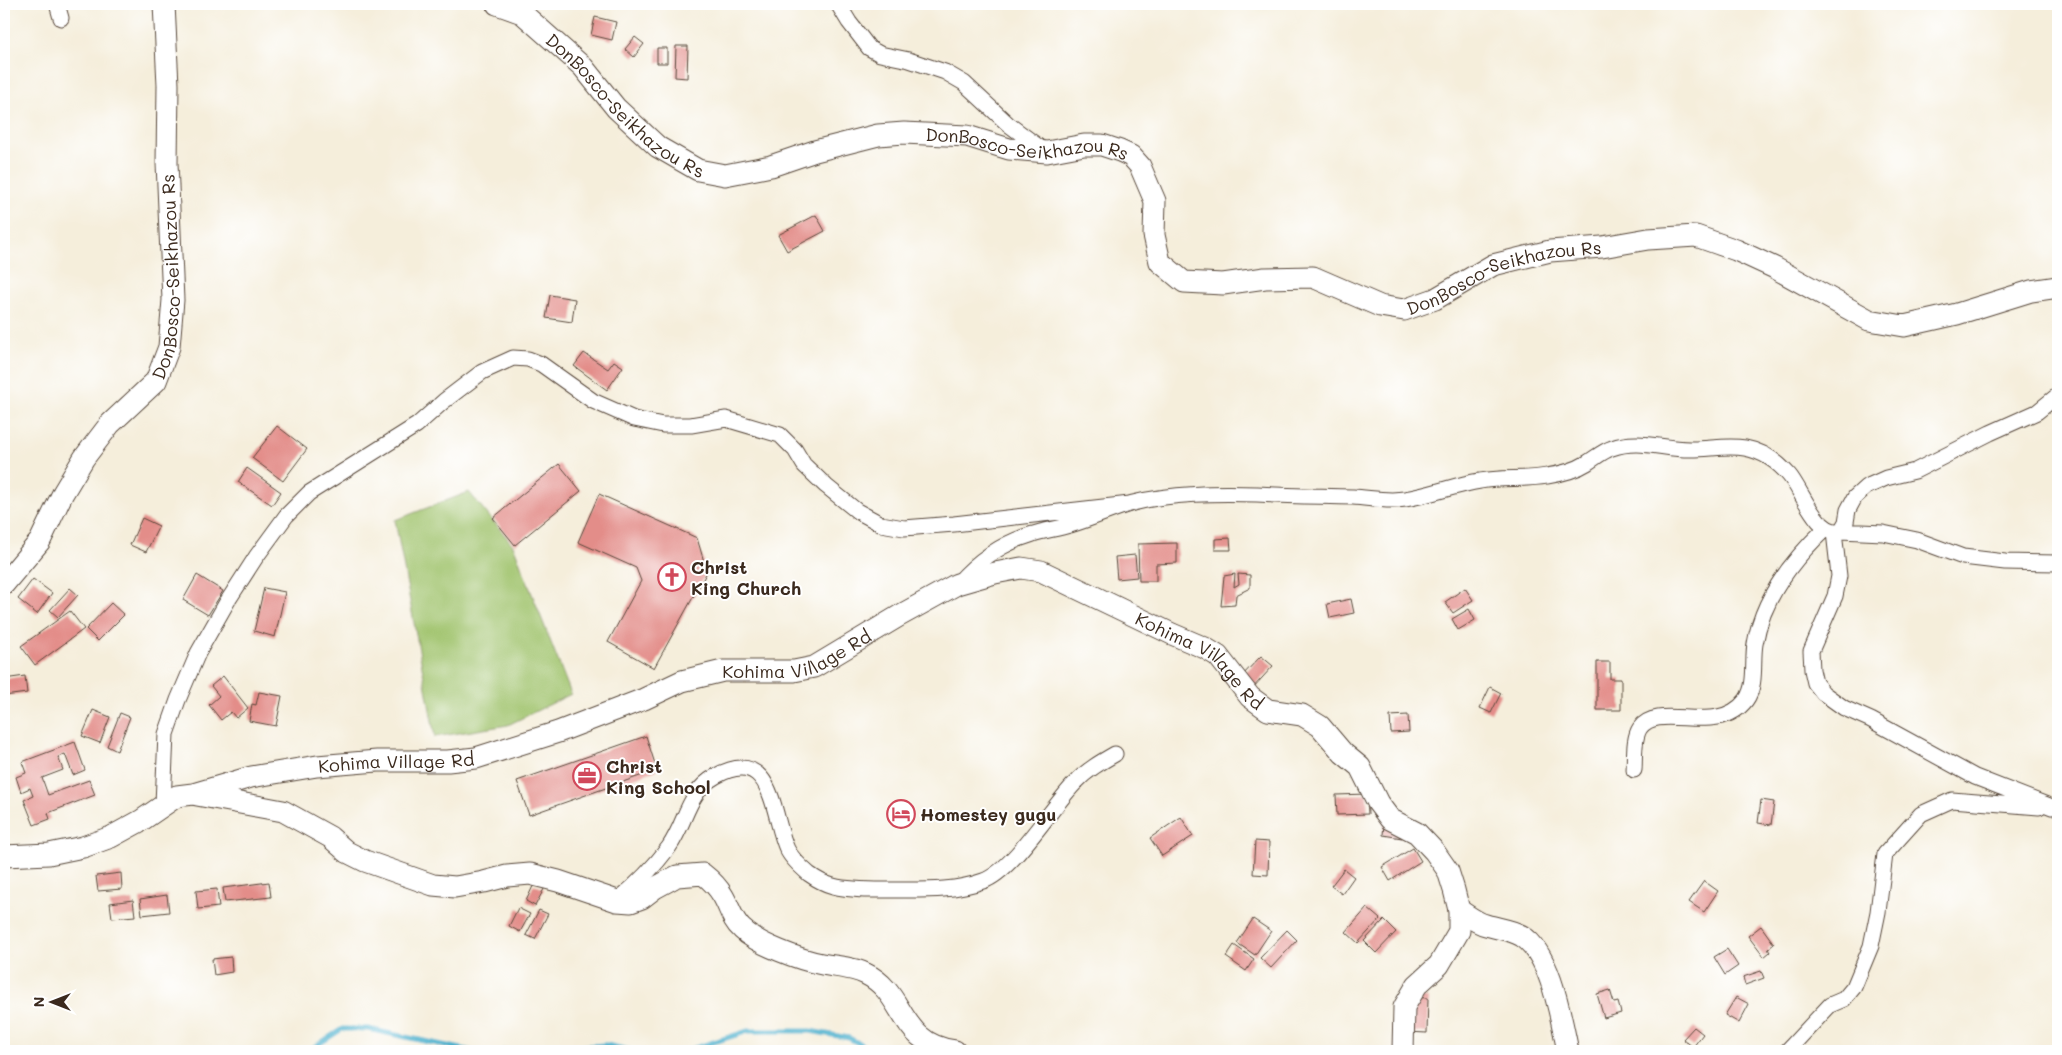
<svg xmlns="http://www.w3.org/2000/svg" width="2062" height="1055" viewBox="0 0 2062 1055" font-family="Mali,sans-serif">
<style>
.green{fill:#9fc26b;stroke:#6d7644}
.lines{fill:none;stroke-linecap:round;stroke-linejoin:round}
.stream{stroke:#4eb1cd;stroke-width:5}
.building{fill:#e38d89}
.street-casing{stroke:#57473a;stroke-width:17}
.secondary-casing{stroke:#57473a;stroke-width:23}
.street{stroke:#fff;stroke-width:15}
.secondary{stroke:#fff;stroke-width:21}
.labels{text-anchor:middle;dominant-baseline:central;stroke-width:4;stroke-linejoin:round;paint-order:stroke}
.street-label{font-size:18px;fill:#3b2a1e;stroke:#fff}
.poi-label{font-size:18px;font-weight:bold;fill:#3b2a1e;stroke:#fff;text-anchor:start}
</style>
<rect width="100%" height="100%" fill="#fff"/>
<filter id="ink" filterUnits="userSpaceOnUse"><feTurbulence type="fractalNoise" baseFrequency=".02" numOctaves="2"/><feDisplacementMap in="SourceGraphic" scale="10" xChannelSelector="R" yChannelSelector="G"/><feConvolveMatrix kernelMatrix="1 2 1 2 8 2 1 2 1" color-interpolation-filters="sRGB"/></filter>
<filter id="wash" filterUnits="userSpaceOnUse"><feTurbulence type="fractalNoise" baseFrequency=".0096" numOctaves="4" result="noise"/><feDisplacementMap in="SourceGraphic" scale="20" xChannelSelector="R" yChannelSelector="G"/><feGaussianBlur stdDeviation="1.12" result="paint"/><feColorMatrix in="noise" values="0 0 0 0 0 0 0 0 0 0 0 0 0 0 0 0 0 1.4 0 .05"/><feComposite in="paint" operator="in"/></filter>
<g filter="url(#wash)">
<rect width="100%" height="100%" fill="#f5eedb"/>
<path class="green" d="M469,492L513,545L571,694L508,725L435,737L395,520Z"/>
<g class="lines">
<path class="stream" d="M308,1051L342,1029H368L471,1051
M503,1051L606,1045L633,1051
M686,1051L748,1031H810L849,1038L873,1051"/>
</g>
<g id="blocks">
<path class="building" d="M595,17L616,22L612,40L591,35Z
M635,37L644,44L634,57L625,49Z
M676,46H688L687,78L675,77Z
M657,48H667V63H657Z
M816,215L825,231L787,251L778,235Z
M550,295L575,299L572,322L546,318Z
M584,353L608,369L614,361L623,367L607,390L574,366Z
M277,426L307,449L283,481L252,458Z
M559,464L581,491L515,545L493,518Z
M247,468L281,492L272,505L238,482Z
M599,494L697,538L707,572L654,668L608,642L641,581L636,568L578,542Z
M142,518L159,526L146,552L130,545Z
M1230,538L1231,550H1215V539Z
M1177,543V563L1156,564V581H1139L1138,544Z
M1135,555L1137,577L1117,579L1115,557Z
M1235,574L1234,587L1239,584L1238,574L1250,575V588L1236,595L1235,605L1221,606L1224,576Z
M197,575L223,591L208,615L183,600Z
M33,579L52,593L37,614L18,599Z
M70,588L78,595L58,617L50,610Z
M264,588L285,592L275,637L254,631Z
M1465,588L1473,600L1453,613L1445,602Z
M1351,599L1354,613L1330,618L1327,604Z
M111,603L124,615L98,641L86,629Z
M1469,609L1475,620L1458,630L1452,619Z
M70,611L84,629L35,665L21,646Z
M1261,656L1273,666L1251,690L1239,679Z
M1597,662H1610V679H1621V710H1597Z
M25,676L27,693L4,696V679Z
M223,676L248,708L236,718L231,712L221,720L209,705L219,696L211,686Z
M1490,687L1501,693L1491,713L1480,708Z
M259,692L282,696L276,726L249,721L252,704L256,705Z
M93,710L110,717L100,743L82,736Z
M120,713L130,717L117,751L107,746Z
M1408,715L1409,732L1391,733L1390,716Z
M646,736L657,770L529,815L517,781Z
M75,742L85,770L73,775L65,754L58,757L63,770L42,778L48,795L89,780L95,795L48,813L50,819L34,825L24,800L33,796L30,788L21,792L16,777L26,773L22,762Z
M1367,794L1368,814L1337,815L1336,795Z
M1761,800L1774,802L1771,825L1758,823Z
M1181,817L1193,836L1162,856L1150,838Z
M1384,824L1404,828L1402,838L1383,835Z
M1255,841L1269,842L1268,875L1253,874Z
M1413,848L1421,861L1390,881L1382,867Z
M1344,869L1354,877L1342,894L1331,886Z
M121,873L122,889L98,891L96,876Z
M1704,881L1718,891L1704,912L1689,902Z
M269,882L271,897L225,902L223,888Z
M534,884L544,889L535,906L526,901Z
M217,889L219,907L198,909L196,891Z
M167,895L169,912L142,915L140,899Z
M133,900L135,916L112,918L110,903Z
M518,908L530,914L520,932L509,926Z
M1367,908L1380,919L1358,943L1346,932Z
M539,910L548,914L535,939L526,935Z
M1253,919L1271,931L1255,955L1237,943Z
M1384,920L1396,932L1376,953L1364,941Z
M1761,926L1774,944L1768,949L1770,952L1764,957L1748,936Z
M1287,930L1297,940L1271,968L1260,958Z
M1234,945L1254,959L1246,971L1226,957Z
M1727,949L1738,966L1725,975L1714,957Z
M231,957L232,972L214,975L212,959Z
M1761,971L1764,978L1745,985L1743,977Z
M1610,990L1614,1003L1618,1002L1621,1013L1604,1018L1597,994Z
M1409,997L1428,998L1427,1033L1407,1032Z
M1736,997L1749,1004L1739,1023L1725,1015Z
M1694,1027L1703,1034L1693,1047L1683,1039Z"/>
</g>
</g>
<g filter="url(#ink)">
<use href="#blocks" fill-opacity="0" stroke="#57473a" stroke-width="1"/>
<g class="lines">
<defs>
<path id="street" d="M57,4L61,18
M838,4L849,22L869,48L880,54L909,60L945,72L964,83L1008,124L1043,150
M1841,531L1883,533L1917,540L1963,557L2005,562L2058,563
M1834,532L1839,576L1835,596L1811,651L1812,670L1815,683L1823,693L1844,708L1871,720L1975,777L2052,807
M958,583C979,559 1002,543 1033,534C1045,530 1058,529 1070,525C1091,519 1112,509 1133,503C1172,493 1217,493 1257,494C1289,496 1321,496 1353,497C1371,498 1387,502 1405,499C1431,495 1454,485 1480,481C1502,477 1525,480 1547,476C1560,474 1576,470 1587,463C1595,458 1603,451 1612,448C1639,438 1665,450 1692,449C1710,449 1727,445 1745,448C1762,451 1777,461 1789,475C1802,490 1817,536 1841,531L1846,522L1848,510L1855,497L1866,487L1886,478L1915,471L1990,433L2037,412L2058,395
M1634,770C1635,758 1633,738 1640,728C1659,701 1717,738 1746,700C1757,685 1752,661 1755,644C1762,599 1793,559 1826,528
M163,804L166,734L178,700L198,653L227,602L256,557L286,516L309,493L417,425L444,401L482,372L513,358L528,359L541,364L593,401L634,419L663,425H691L726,419L780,435L795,450L804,465L826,486L857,511L881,524L904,528L954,524L1130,504
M617,901C636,885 654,867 669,847C687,821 687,792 716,776C774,744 772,817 787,849C791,858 802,868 809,874C816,879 825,884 833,886C853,891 876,890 897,890C926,890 955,891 983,881C1013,871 1052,806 1076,782C1087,770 1101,762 1115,754
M1787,1051L1830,1005L1844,999L1854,987L1871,946L1878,912L1885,854L1921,814L1952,800L2039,807"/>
<g id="secondary">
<path id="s1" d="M497,4L522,13L583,67L616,108L658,147L698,170L725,175L771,166L815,151L878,135L904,133L967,136L1009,149L1047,152L1084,145H1102L1120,151L1131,156L1140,166L1155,201L1154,235L1160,262L1184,282L1223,284L1265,278L1313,277L1380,306L1404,310L1435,299L1493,265L1550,251L1602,247L1648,239L1696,236L1736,250L1775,268L1869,320L1904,326L1957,314L2031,291L2058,287"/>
<path id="s2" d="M4,584L40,541L63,493L84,458L110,424L156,381L169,347L173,300L167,163L168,85L164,4"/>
<path d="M197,795L283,811L330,837L347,852L365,861L433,885L455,887L484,882L507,876L530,874L558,881L617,901L631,902L642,898L655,888L677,876L703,874C712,881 718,887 723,896C730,908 732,920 742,929C757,944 800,960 822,964C836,967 853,967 866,974C906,993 898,1044 955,1051"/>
<path id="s3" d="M4,856L49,854L83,847L111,837L142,820L177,796L193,794L251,777L317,766L377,761H448L476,758L558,732L644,699L682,681L723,671H794L814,667L899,616L957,584L995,573L1021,568L1041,571L1172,634L1205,648L1218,656L1250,697L1261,705L1268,710L1302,715L1320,726L1343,753L1360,767L1378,803L1390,819L1417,833L1434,851L1448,871L1454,890L1459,910V931L1439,965L1417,985L1404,1007L1403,1051"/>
<path d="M1459,910C1467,915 1477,923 1486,925C1499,929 1510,929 1522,936C1551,954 1561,1019 1568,1051"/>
</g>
</defs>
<use href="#street" class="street-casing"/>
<use href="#secondary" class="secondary-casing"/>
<use href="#street" class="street"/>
<use href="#secondary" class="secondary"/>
</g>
</g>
<defs>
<symbol id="church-ring" viewBox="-11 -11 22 22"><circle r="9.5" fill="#fff" stroke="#d1495b" stroke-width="1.5"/><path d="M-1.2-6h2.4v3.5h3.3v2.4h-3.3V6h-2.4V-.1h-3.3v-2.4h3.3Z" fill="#d1495b"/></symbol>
<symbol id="office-ring" viewBox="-11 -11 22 22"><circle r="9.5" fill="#fff" stroke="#d1495b" stroke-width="1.5"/><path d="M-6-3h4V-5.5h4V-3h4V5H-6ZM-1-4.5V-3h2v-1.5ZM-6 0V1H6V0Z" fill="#d1495b"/></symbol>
<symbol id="hotel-ring" viewBox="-11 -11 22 22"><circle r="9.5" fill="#fff" stroke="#d1495b" stroke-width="1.5"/><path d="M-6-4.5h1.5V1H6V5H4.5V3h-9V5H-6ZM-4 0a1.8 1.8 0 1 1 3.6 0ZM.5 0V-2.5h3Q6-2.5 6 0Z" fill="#d1495b"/></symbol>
</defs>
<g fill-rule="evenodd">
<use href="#church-ring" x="656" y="561" width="32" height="32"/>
<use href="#office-ring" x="571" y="760" width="32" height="32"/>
<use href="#hotel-ring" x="885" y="798" width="32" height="32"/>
</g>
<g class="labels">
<g class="street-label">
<text stroke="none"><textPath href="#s1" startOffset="166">DonBosco-Seikhazou Rs</textPath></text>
<text stroke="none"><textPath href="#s1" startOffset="601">DonBosco-Seikhazou Rs</textPath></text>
<text stroke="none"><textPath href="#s2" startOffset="362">DonBosco-Seikhazou Rs</textPath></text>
<text stroke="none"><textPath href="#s1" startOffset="1186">DonBosco-Seikhazou Rs</textPath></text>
<text stroke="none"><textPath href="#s3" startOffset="830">Kohima Village Rd</textPath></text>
<text stroke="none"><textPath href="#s3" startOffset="1280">Kohima Village Rd</textPath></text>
<text stroke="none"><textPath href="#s3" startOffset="410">Kohima Village Rd</textPath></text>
</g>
<g class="poi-label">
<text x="691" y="567">Christ<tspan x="691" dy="21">King Church</tspan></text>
<text x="606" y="766">Christ<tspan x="606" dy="21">King School</tspan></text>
<text x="920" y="814">Homestey gugu</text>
</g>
</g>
<rect width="2062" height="1055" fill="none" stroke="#fff" stroke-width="20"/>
<g transform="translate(52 1002) rotate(270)" stroke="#ffffff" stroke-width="4" paint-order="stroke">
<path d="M0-4L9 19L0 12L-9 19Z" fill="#3b2a1e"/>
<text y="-8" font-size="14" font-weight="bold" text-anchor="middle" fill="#3b2a1e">N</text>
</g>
</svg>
